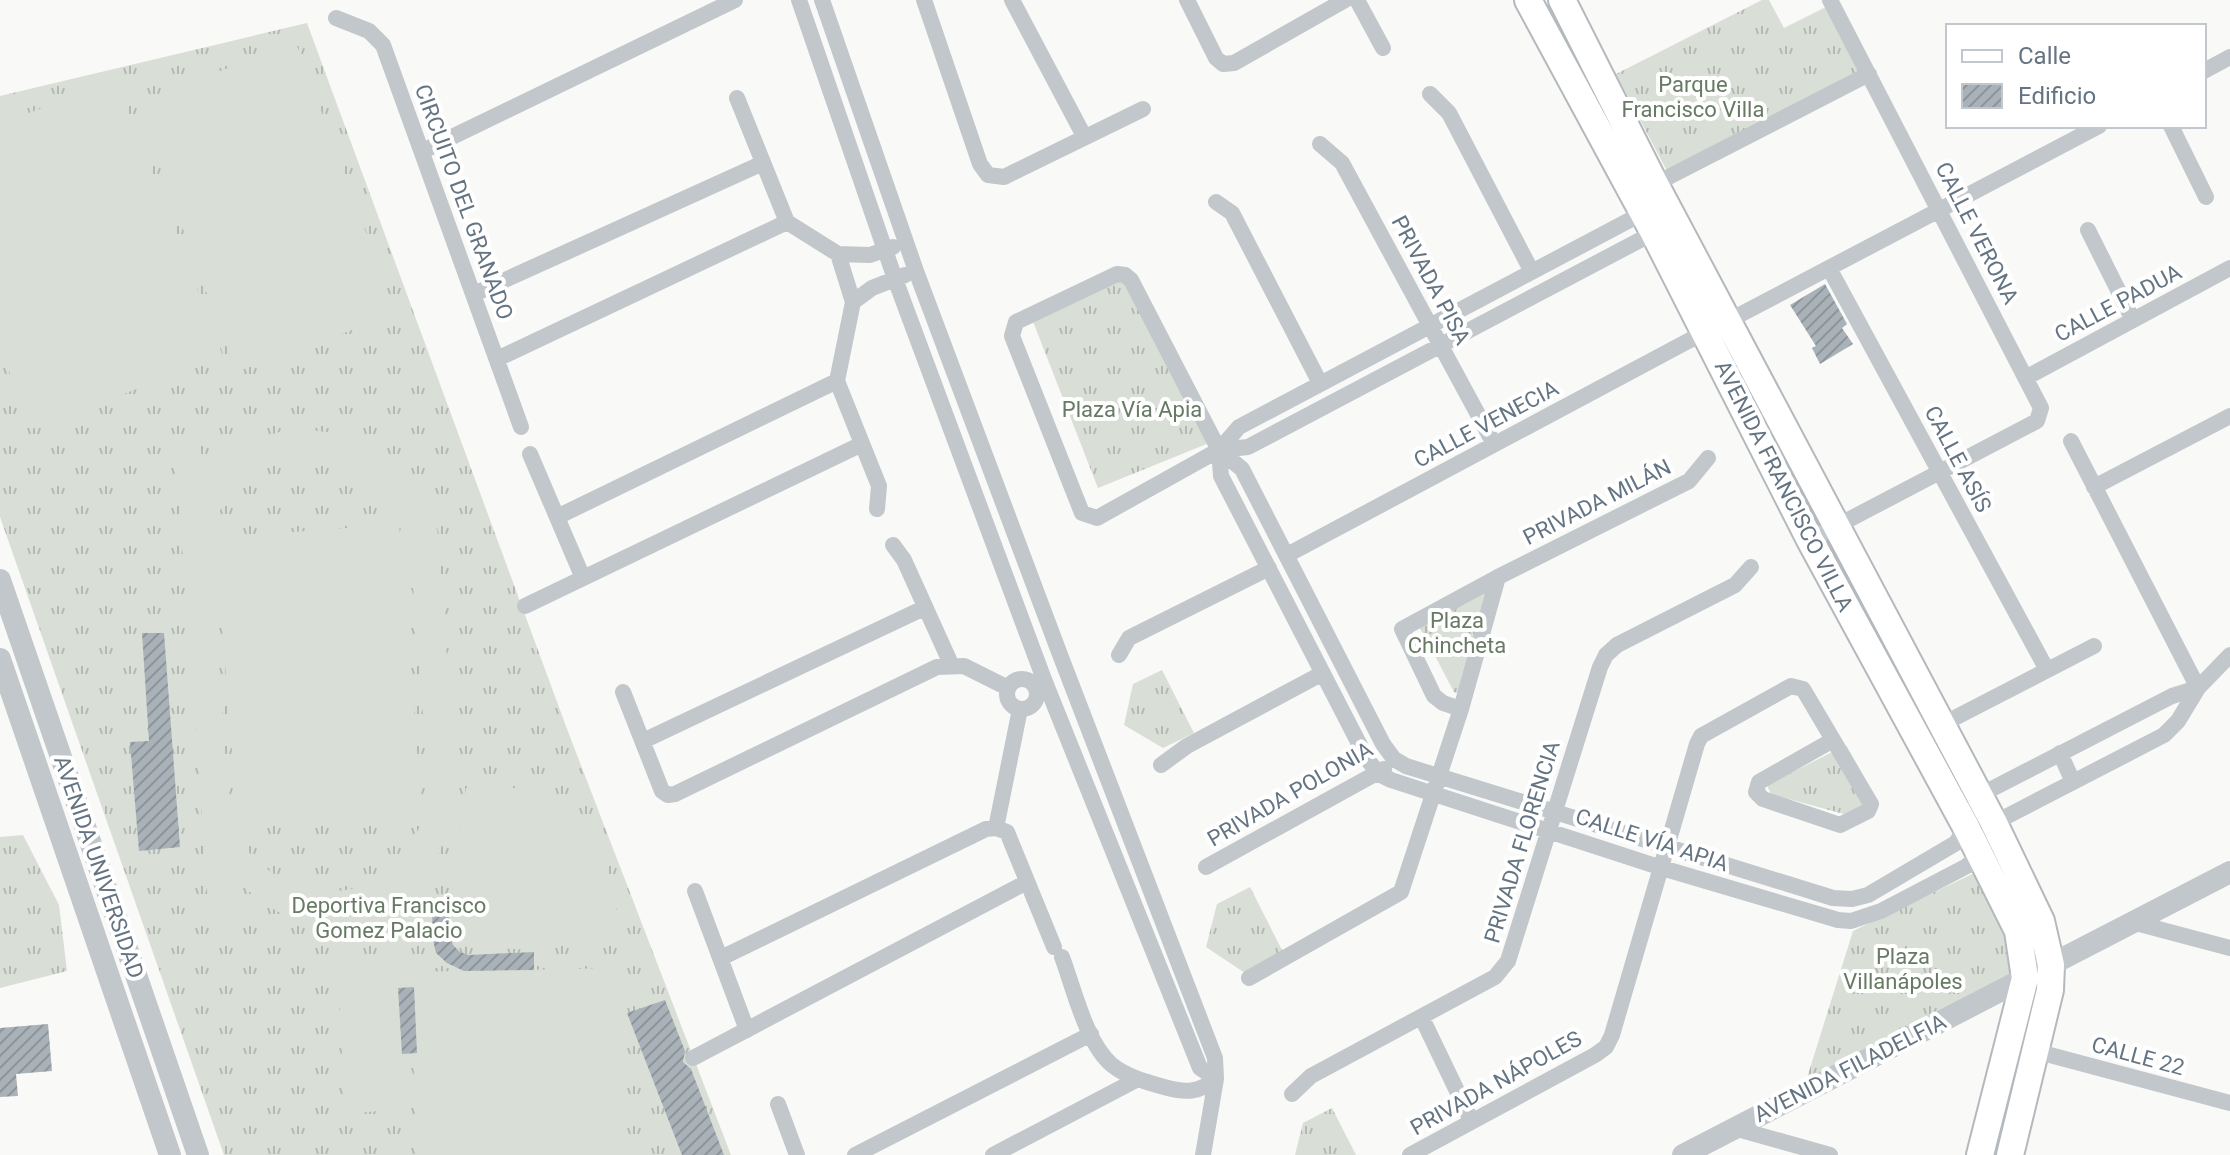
<svg xmlns="http://www.w3.org/2000/svg" width="2230" height="1155" viewBox="0 0 2230 1155" font-family="Roboto,sans-serif">
<style>
.grass{fill:url(#grass-tufts)}
.garden{fill:#d9ded6;fill-rule:evenodd}
.building{fill:url(#building-hatch)}
.lines{fill:none;stroke-linecap:round;stroke-linejoin:round}
.primary-casing{stroke:#b4b9bd;stroke-width:30}
.minor{stroke:#c2c7cb;stroke-width:16}
.tertiary{stroke:#c2c7cb;stroke-width:22}
.primary{stroke:#fff;stroke-width:26}
.labels{text-anchor:middle;dominant-baseline:central;stroke-width:8;stroke-linejoin:round;paint-order:stroke}
.park-label{font-size:22px;fill:#677a63;stroke:#fff}
.street-label{font-size:22px;fill:#647482;stroke:#fff}
</style>
<defs>
<pattern id="grass-tufts" width="24" height="20" patternUnits="userSpaceOnUse" patternTransform="scale(2)"><rect width="24" height="20" fill="#d9ded6"/><path d="M3 7l-1-3M5 7V3M7 7l1-3M15 17l-1-3M17 17v-4M19 17l1-3" fill="none" stroke="#b4b9b3"/></pattern>
<pattern id="building-hatch" width="6" height="6" patternUnits="userSpaceOnUse" patternTransform="scale(2)"><rect width="6" height="6" fill="#a9b2b8"/><path d="M-1 1l2-2M0 6l6-6M5 7l2-2" fill="none" stroke="#8d959b"/></pattern>
</defs>
<rect width="100%" height="100%" fill="#f9f9f7"/>
<path class="grass" d="M1762,0H1769L1784,28L1826,7L1860,70L1668,173L1616,74Z
M307,23L567,729L731,1155H224L0,517V96Z
M1132,271L1214,441L1098,488L1032,319Z
M1504,576L1469,698L1454,692L1416,620Z
M1162,670L1194,733L1163,748L1124,725L1133,684Z
M1846,745L1878,802L1851,816L1771,794L1767,785Z
M23,835L59,905L67,971L0,988V837Z
M1989,866L2033,964L1806,1081L1853,931Z
M1250,887L1285,956L1248,975L1206,947L1217,904Z
M1332,1108L1356,1155H1295L1303,1123Z"/>
<path class="garden" d="M296,43L396,314L236,372L136,102Z
M117,82L223,356L32,429L0,348V123Z
M289,429C350,431 394,443 427,499C433,509 435,523 438,534L457,801C450,825 444,848 429,869C398,914 329,933 279,912C262,904 248,890 234,879L237,929L210,930L174,436L200,433L203,484C236,449 243,443 289,429ZM318,457C347,463 375,474 393,499C400,508 404,522 409,533C414,598 419,663 424,727C426,748 433,781 429,800C418,847 378,898 324,890C277,883 252,865 230,823L210,538C220,500 243,466 286,458C296,456 308,457 318,457Z
M399,524L422,812L238,827L215,538Z
M466,788H541L588,827L614,885L619,935L535,950L454,946L452,874Z
M389,955L404,968L406,1096L391,1110L355,1113L348,1108L344,1099L338,969C350,952 371,956 389,955Z
M620,968L625,1155H417L410,972Z"/>
<path class="building" d="M1825,284L1847,324L1842,328L1853,344L1820,364L1812,348L1816,346L1790,305Z
M142,633H164L180,847L139,851L130,742L149,741Z
M449,913L450,937L453,945L460,952L469,955L534,952V970L464,971L447,963L436,953L433,940L432,914Z
M414,987L417,1053L402,1054L398,988Z
M665,1000L685,1051L683,1062L691,1069L724,1155H682L627,1013Z
M48,1024L52,1071L16,1074L18,1096L0,1097V1028Z"/>
<g class="lines">
<defs>
<path id="primary" d="M1528,0L1654,233L1810,540L1966,827L2018,931L2025,978L1980,1155
M1562,0L1655,184L1994,823L2041,921L2051,965L2050,990L2010,1155"/>
</defs>
<use href="#primary" class="primary-casing"/>
<path class="minor" d="M799,0L895,279L1045,682L1196,1058L1200,1068L1216,1079
M822,0L916,271L1059,652L1215,1058L1216,1079L1203,1155
M924,0L980,164L988,175L1004,177L1143,109
M1012,0L1084,136
M1187,0L1216,58L1223,64L1234,63L1345,0
M1357,0L1383,48
M336,18L369,31L383,45L521,427
M2204,71L2230,57
M1869,74L1655,184L1643,213L1239,427L1219,450L1097,518L1082,513L1012,336L1016,322L1117,274L1125,275L1131,280L1219,450L1221,476L1367,759L1379,774L1391,780L1662,868L1838,920L1851,921L1881,911L1967,866L1980,854L1994,823L2164,735L2178,721L2198,688L2230,655
M1430,94L1449,113L1532,272
M737,98L787,222L838,254L870,255L893,247
M2171,126L2206,197
M1320,144L1342,163L1494,444
M423,151L735,0
M1216,202L1232,213L1320,383
M2088,230L2133,320
M838,254L853,302L837,381L879,486L877,509
M1829,268L2047,670
M474,294L763,163
M853,302L872,288L905,275
M1728,321L2099,126
M497,359L787,222
M2027,377L2230,268
M2071,441L2198,688
M1219,450L1242,469L1383,744L1394,759L1406,766L1833,898L1852,899L1868,895L1956,843L1966,827L1980,795L2172,696L2198,688
M1219,450L1248,447L1659,230
M530,454L583,578
M2094,487L2230,416
M557,517L837,381
M1810,540L2037,421L2041,408L1830,0
M893,545L904,560L951,664
M1287,555L1705,332
M525,606L862,444
M1119,655L1129,638L1269,568
M1007 694a15 15 0 1 1 30 0a15 15 0 1 1-30 0Z
M623,692L662,791L668,795L675,794L937,667L964,666L1008,688
M1461,709L1443,703L1434,696L1402,629L1498,577L1689,481L1708,458
M1941,725L2094,646
M643,741L924,608
M2060,753L2073,782
M1161,765L1187,746L1323,673
M996,828L1020,709
M1206,867L1384,769
M695,891L747,1030
M2132,922L2230,948
M1062,957C1074,989 1086,1043 1112,1065C1127,1077 1146,1082 1164,1087C1185,1093 1199,1093 1216,1079
M721,958L986,829L996,828L1007,832L1054,947
M1249,978L1401,892L1461,709L1498,577
M1422,1018L1471,1120
M2035,1051L2230,1103
M693,1058L1027,882
M1292,1094L1311,1076L1495,977L1508,961L1600,667L1606,655L1617,645L1735,585L1751,567
M778,1104L797,1155
M1734,1128L1830,1155
M855,1155L1091,1034
M993,1155L1138,1079
M1410,1155L1595,1055L1606,1047L1612,1035L1697,744L1701,736L1791,686L1803,689L1871,804L1868,811L1840,825L1763,799L1756,792L1759,782L1833,740"/>
<path class="tertiary" d="M0,580L198,1155
M0,659L170,1155
M1683,1155L2230,872"/>
<use href="#primary" class="primary"/>
</g>
<g class="labels">
<g class="park-label">
<text x="1693" y="84">Parque<tspan x="1693" dy="25">Francisco Villa</tspan></text>
<text x="1132" y="409">Plaza Vía Apia</text>
<text x="1457" y="620">Plaza<tspan x="1457" dy="25">Chincheta</tspan></text>
<text x="389" y="905">Deportiva Francisco<tspan x="389" dy="25">Gomez Palacio</tspan></text>
<text x="1903" y="956">Plaza<tspan x="1903" dy="25">Villanápoles</tspan></text>
</g>
<g class="street-label">
<text transform="translate(464 202) rotate(70)">CIRCUITO DEL GRANADO</text>
<text transform="translate(1977 233) rotate(63)">CALLE VERONA</text>
<text transform="translate(1431 280) rotate(62)">PRIVADA PISA</text>
<text transform="translate(2118 303) rotate(-28)">CALLE PADUA</text>
<text transform="translate(1486 424) rotate(-28)">CALLE VENECIA</text>
<text transform="translate(1958 459) rotate(62)">CALLE ASÍS</text>
<text transform="translate(1784 486) rotate(63)">AVENIDA FRANCISCO VILLA</text>
<text transform="translate(1597 502) rotate(-27)">PRIVADA MILÁN</text>
<text transform="translate(1290 794) rotate(-30)">PRIVADA POLONIA</text>
<text transform="translate(1652 840) rotate(18)">CALLE VÍA APIA</text>
<text transform="translate(1522 842) rotate(-73)">PRIVADA FLORENCIA</text>
<text transform="translate(99 867) rotate(71)">AVENIDA UNIVERSIDAD</text>
<text transform="translate(2138 1056) rotate(15)">CALLE 22</text>
<text transform="translate(1850 1068) rotate(-27)">AVENIDA FILADELFIA</text>
<text transform="translate(1496 1083) rotate(-29)">PRIVADA NÁPOLES</text>
</g>
</g>
<rect x="1946" y="24" width="260" height="104" fill="#ffffff" stroke="#c1c7cd" stroke-width="2"/>
<rect x="1962" y="50" width="40" height="12" fill="#ffffff" stroke="#c1c7cd" stroke-width="2"/>
<text x="2018" y="64" font-size="24" fill="#647482">Calle</text>
<rect x="1962" y="84" width="40" height="24" fill="url(#building-hatch)" stroke="#c1c7cd" stroke-width="2"/>
<text x="2018" y="104" font-size="24" fill="#647482">Edificio</text>
</svg>
